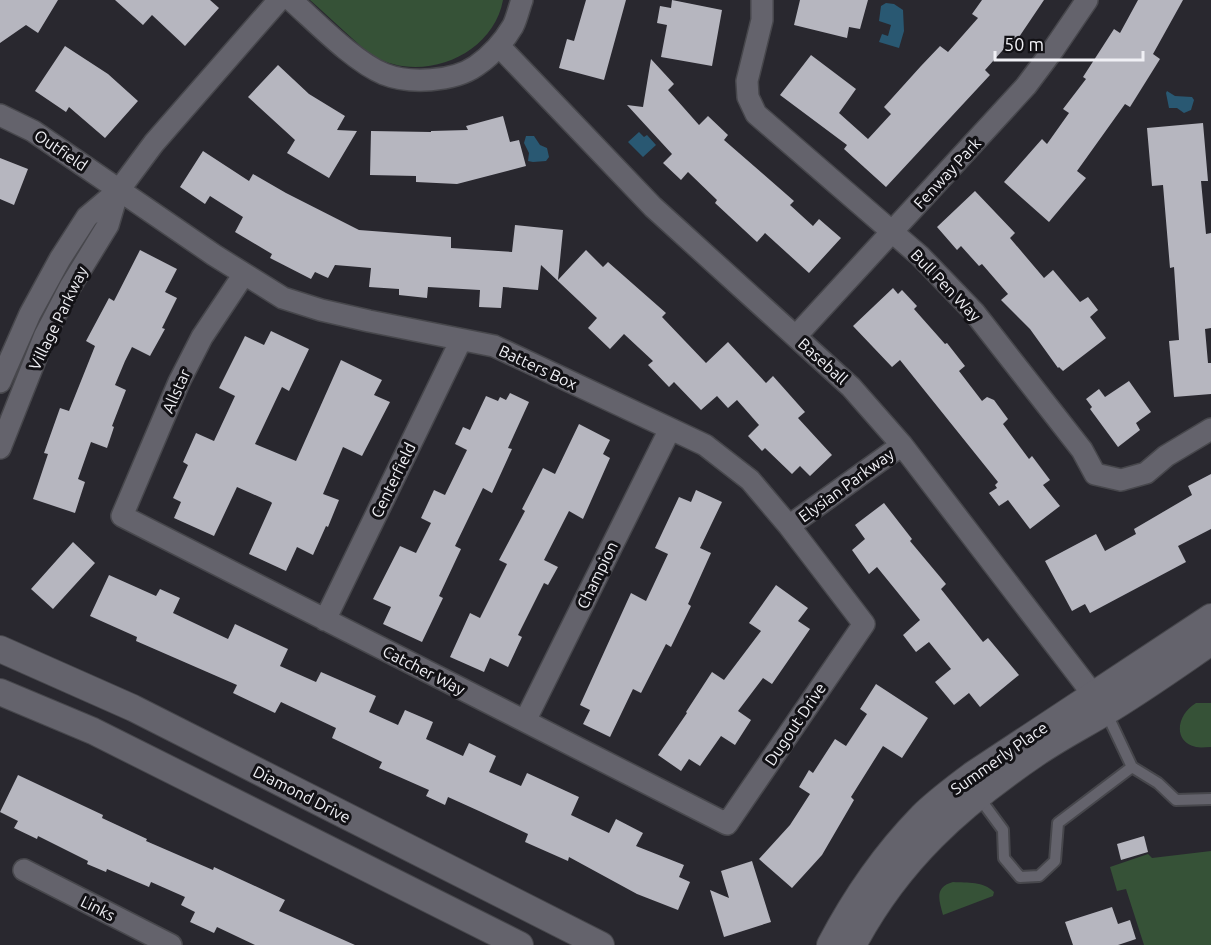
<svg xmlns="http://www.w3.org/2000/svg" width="1211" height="945" viewBox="0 0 1211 945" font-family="Ubuntu,sans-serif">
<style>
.green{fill:#365237}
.water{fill:#295872}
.building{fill:#b6b6bf}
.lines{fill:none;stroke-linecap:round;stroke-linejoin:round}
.service-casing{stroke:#47474c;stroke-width:14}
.minor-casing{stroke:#47474c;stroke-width:24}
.tertiary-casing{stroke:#47474c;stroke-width:28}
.service{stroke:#64636c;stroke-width:10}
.minor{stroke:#64636c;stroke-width:21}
.tertiary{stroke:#64636c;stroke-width:26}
.labels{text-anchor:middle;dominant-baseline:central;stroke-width:6;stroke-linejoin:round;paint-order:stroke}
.street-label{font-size:16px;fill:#f0f0f5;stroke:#121115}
</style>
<rect width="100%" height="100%" fill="#29282f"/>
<path class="green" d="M310,0H503C493,56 420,85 372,55C365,51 360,45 354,40C339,27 325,13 310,0Z
M1196,703H1211V747C1206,747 1201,748 1196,747C1172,742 1177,714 1196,703Z
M1211,851V945H1144L1126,889L1117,891L1110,867L1148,854L1152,858Z
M953,882C968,883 983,881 994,892L993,896L943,915C939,900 934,887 953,882Z"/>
<path class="water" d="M886,3L894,4L903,10L904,31L899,48L879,42L882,34L888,36L891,25L879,21L881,6Z
M1167,91L1175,96L1192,97L1194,100L1191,110L1184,113L1177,108H1169L1166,93Z
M639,132L644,137L647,135L656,145L643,157L628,142Z
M526,136H534L540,145L547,148L549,157L546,161L533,162L528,161L529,153L524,143Z"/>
<path class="building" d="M0,0H58L38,33L26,25L0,43Z
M115,0H210L219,8L185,46L152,15L143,25Z
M586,0H626L604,80L559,68L567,39L574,41Z
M672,0L722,10L712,66L661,57L667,25L657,23L660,6L671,8Z
M800,0H868L860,29L849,27L847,38L794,25Z
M982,0H1044L1015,43L1011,41L985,70L990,75L886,187L844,149L847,145L780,95L811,55L856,89L839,113L868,139L891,114L884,107L921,66L940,46L948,52L978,18L972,14Z
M1138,0H1183L1153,54L1160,59L1130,107L1125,104L1077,171L1086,178L1049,222L1004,182L1042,139L1047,144L1069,113L1063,109L1086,79L1083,77L1114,29L1120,33Z
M65,46L108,74L138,101L105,138L69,107L66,112L35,91Z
M651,59L674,84L668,90L699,125L708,116L728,135L724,140L794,201L790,205L813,226L819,219L841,238L809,273L765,233L757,242L715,203L717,200L688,172L681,180L663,163L672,154L627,105L643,107Z
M278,65L309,94L345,116L337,130L357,131L329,178L287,153L295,140L248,97Z
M503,116L510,142L519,140L526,166L457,184L416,182V176L370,175L371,131L431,132V131L468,130L466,126Z
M1203,123L1208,181H1201L1206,234L1211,233V328L1205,329L1208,363H1211V394L1174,397L1169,341L1179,340L1174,267L1170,268L1163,185L1152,186L1147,128Z
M203,151L249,181L253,174L286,193L359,230L451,237V248L512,252L515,225L563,230L558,280L586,250L603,267L608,262L666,313L662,317L706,363L728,342L766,383L773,376L805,412L798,418L832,455L810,476L800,466L792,474L765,448L762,451L748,436L759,425L737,400L728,408L717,396L701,410L674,382L669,387L648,365L653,361L624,334L610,349L588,328L597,318L541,265L538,290L503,287L501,308L479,307L480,290L428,287L427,298L399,295V289L369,287L371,268L335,265L328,278L315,272L311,279L270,258L272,254L235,232L243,217L210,196L205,204L180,187Z
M0,158L28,169L14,205L0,199Z
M975,191L1015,233L1010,238L1044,278L1053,270L1080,302L1088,297L1098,310L1090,317L1106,338L1063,371L1059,367L1058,368L1030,329L1001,300L1008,294L982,264L979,266L961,246L957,250L937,227Z
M140,250L177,269L165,292L177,298L162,328L165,329L150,356L132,347L125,361L115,385L126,390L112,426L114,427L107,448L91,442L78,479L85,482L75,513L33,499L48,454L44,453L60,408L69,411L95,346L86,341L109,298L114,301Z
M893,288L898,294L902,290L917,306L914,309L945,344L947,343L965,366L959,371L982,401L987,397L994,400L1008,419L1003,424L1029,459L1032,456L1050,480L1043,485L1060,506L1030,529L1008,500L999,506L989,493L997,488L995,485L998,482L900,360L892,367L853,326Z
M271,331L309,349L289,391L282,387L255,444L296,461L341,360L382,380L374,395L390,402L362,456L343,447L323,494L339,500L328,527L326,526L313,555L297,547L286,571L249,554L272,503L271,502L237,487L214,536L174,518L181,502L173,498L188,465L183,462L196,433L214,441L235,396L219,388L245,336L264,345Z
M1129,381L1151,412L1136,423L1140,430L1118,447L1090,409L1092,407L1086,399L1099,389L1105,397Z
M510,393L529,402L508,448L512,449L492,493L483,488L455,546L461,549L439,596L443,598L422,642L383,624L391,607L373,599L400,546L416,553L431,523L421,518L434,490L445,495L467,450L455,444L463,427L470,430L486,396L498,401L500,397L506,400Z
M579,424L610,440L603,454L610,458L583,519L569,511L544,560L558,567L548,585L544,583L518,635L522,637L508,667L490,658L484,672L450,657L470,613L480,618L507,564L499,560L525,511L522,509L543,468L555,474Z
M1211,474V529L1178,546L1186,562L1090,613L1085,604L1072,611L1045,561L1096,534L1105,551L1136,534L1134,529L1192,495L1188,486Z
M696,490L722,502L700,548L711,553L688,604L691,606L671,647L666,644L641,693L633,689L610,737L583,724L590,710L580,705L631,593L646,601L668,554L655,548L679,497L691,502Z
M884,503L912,539L910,541L946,584L941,589L983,642L988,638L1019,675L980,707L969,693L954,705L935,682L951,669L929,642L916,652L903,635L920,620L877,567L869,574L852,550L865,539L855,525Z
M73,542L95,563L53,609L31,589Z
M109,575L156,596L160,589L180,598L173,613L228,639L235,624L288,649L280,666L316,682L321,672L376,696L369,712L398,725L405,710L433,722L426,739L463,756L469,743L496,756L489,772L521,786L527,773L579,797L571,815L609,833L616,819L643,833L636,846L684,865L679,877L690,882L678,910L637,894L569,857L568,861L525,842L528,834L479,811L448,797L445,805L426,796L429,790L379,768L382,762L332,738L336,728L281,702L275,713L233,693L237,685L136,641L137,637L90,616Z
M776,585L808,608L798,621L810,629L772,684L763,678L738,711L751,720L735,745L721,736L700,766L689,759L681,771L658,755L687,713L686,712L712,672L724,680L761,631L749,623Z
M876,684L928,718L902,758L883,746L851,797L854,800L822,855L792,888L759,859L790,825L810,794L799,787L809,770L813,773L835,739L846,746L867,714L860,709Z
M18,775L103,815L102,818L147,839L146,841L213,870L214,867L285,900L279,911L355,945H255L217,927L214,933L190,922L195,912L181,905L185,897L151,882L149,887L107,869L106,872L87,864L88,861L38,836L37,839L14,828L18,821L0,812Z
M1144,836L1148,852L1121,860L1117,844Z
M752,861L771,922L724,937L710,890L729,898L721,871Z
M1112,907L1118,924L1130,920L1136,939L1118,945H1073L1065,922Z"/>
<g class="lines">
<defs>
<path id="service" d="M1132,767L1158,783L1176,800L1211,799
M978,796L1003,830L1004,858L1020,877L1039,876L1055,861L1058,823L1132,767L1106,712"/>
<path id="minor" d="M291,0C316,22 353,61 384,74C409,84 453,82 476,66C491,56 504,41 513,26C517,18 519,8 522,0
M762,0V20L747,81L748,97L756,114L920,256L974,312L1082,450L1095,474L1121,480L1146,473L1166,456L1211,429
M499,46L653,207L851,387L902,445L1102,706
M0,115L33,131L214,255L283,298L321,310L369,321L494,346L705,445L750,480L789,526L864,624L727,824L122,516L179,382L202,337L244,274
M796,336L1026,86L1053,50L1087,0
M0,382L30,314L60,259L87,217L119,190L154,143L279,0
M0,448L45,335L70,287L108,225L118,191
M789,526L902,445
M325,620L461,340
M525,721L670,429
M24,870L171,945"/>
<path id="tertiary" d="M0,649L133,708L601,945
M0,692L93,731L520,945
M830,945C854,899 885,854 922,816C937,801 955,788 972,775L1211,617
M853,945C898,860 959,806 1037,753C1059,738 1082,726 1104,713C1141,691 1176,666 1211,642"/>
</defs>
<use href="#service" class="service-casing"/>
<use href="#minor" class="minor-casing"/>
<use href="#tertiary" class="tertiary-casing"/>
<use href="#service" class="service"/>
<use href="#minor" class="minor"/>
<use href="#tertiary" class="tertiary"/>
</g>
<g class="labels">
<g class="street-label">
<text transform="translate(61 150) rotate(34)">Outfield</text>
<text transform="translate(947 173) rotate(-47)">Fenway Park</text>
<text transform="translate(946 285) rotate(46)">Bull Pen Way</text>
<text transform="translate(58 318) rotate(-64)">Village Parkway</text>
<text transform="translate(823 361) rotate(42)">Baseball</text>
<text transform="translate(538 367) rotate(25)">Batters Box</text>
<text transform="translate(176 391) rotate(-66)">Allstar</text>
<text transform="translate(393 480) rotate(-64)">Centerfield</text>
<text transform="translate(846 485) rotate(-36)">Elysian Parkway</text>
<text transform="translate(597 575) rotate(-64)">Champion</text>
<text transform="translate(424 670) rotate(27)">Catcher Way</text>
<text transform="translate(795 724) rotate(-56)">Dugout Drive</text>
<text transform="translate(999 758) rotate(-35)">Summerly Place</text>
<text transform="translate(302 794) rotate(27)">Diamond Drive</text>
<text transform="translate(98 908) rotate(27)">Links</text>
</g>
</g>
<path d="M995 51v9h148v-9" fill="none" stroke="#f0f0f5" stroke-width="3"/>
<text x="1004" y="51" font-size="18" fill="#f0f0f5" stroke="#121115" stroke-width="4.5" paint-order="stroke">50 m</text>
</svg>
